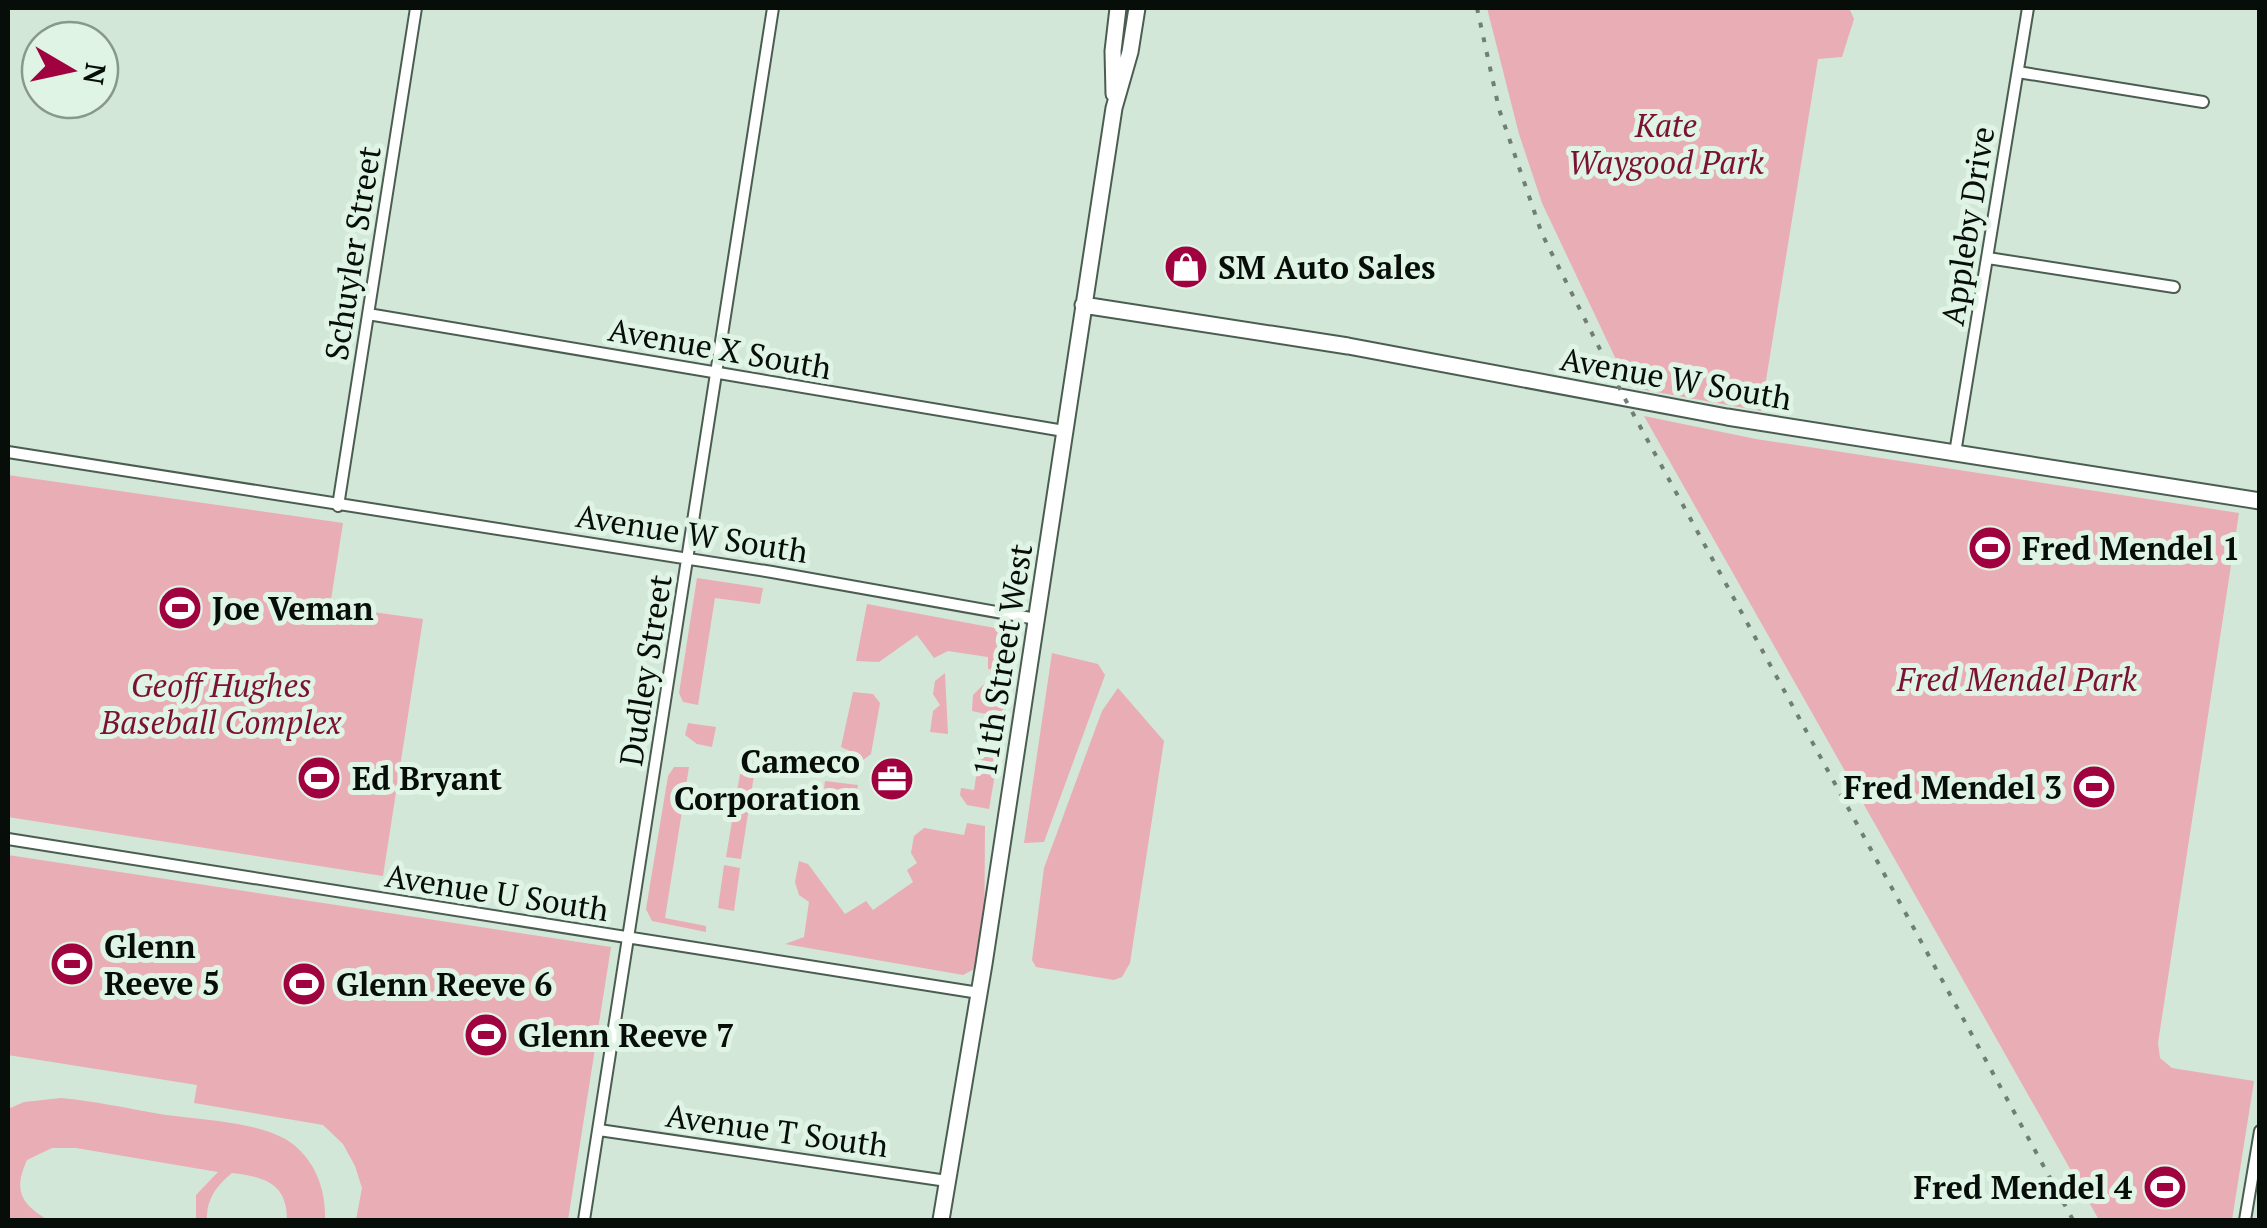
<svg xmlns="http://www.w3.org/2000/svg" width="2267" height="1228" viewBox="0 0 2267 1228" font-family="'PT Serif',serif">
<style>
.green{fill:#e9adb5}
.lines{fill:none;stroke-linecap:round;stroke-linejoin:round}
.street-casing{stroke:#4b5d51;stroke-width:14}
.secondary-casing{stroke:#4b5d51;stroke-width:19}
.street{stroke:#fff;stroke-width:10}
.secondary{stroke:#fff;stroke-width:15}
.rail{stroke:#707e74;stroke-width:4;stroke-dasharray:5 10;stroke-linecap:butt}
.labels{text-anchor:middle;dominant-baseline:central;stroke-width:10;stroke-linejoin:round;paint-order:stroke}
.park-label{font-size:32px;font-style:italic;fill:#7c1134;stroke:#dff4e5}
.street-label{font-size:32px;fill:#070e09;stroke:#dff4e5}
.poi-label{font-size:32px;font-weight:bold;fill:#070e09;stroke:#dff4e5;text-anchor:start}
</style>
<rect width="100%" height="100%" fill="#d2e7d8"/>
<path class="green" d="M1487,8H1849L1854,19L1842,57L1818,59L1761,411L1629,387L1542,203L1519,134Z
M1644,416L1756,439L2239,513L2158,1043L2160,1058L2172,1068L2254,1081L2232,1220H2099Z
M8,475L343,523L330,606L423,619L383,876L8,817Z
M697,578L763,588L760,604L715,598L698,705L683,702L679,693Z
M867,604L1016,632L1013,672L988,669V657L948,651L934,658L917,635L879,662L856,661Z
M1052,653L1098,664L1105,675L1044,842L1024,843Z
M945,673L948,734L930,732L933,711L940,705L933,694L935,681Z
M983,685L1010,687L989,809L967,805L960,795L961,788L974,790L986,714L972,711L973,695Z
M1118,688L1164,741L1130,963L1122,977L1114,980L1036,967L1032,960L1044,868L1102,711Z
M853,692L873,694L880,703L871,754L845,774L823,771L852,752L841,747Z
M688,723L716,727L712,747L697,744L685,735Z
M674,767H689L665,918L706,926V932L652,921L646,909L668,776Z
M740,774L754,775L741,859L726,857Z
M825,781L858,785L855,801L838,812L824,789Z
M967,823L985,826L984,964L963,975L785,944L804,937L809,902L799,895L795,882L799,861L808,864L845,914L866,901L873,910L913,882L907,870L917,863L911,853L914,836L924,828L964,835Z
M8,855L611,947L568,1220H356L362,1188L355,1166L343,1144L323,1125L194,1103L197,1085L8,1055Z
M724,865L740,868L734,911L718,908Z
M61,1098C94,1101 126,1108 160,1114C197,1120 264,1121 294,1145C317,1164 326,1192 325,1220H287C287,1183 265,1177 232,1173C216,1186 206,1200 207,1220H196V1195L218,1172L76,1148H52L27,1160C13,1191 21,1204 48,1220H8V1109L24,1102Z"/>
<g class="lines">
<defs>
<path id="street" d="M2018,72L2203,102
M1988,258L2174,287
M368,314L1064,431
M8,452L772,572L1036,619
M1955,453L2028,8
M338,506L416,8
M8,839L979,993
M599,1130L947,1181
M584,1220L773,8
M2245,1220L2260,1131"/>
<path id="secondary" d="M1114,94L1113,51L1118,8
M1083,305L1348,346L1727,417L2260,501
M941,1220L984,964L1114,108L1130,52L1137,8"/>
</defs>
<use href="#street" class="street-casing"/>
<use href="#secondary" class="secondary-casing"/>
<use href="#street" class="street"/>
<use href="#secondary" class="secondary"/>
<path class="rail" d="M1477,8L1499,109L1542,234L1624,397L2073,1220"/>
</g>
<defs>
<symbol id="shop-disc" viewBox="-11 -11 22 22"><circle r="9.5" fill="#a00240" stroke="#dff4e5"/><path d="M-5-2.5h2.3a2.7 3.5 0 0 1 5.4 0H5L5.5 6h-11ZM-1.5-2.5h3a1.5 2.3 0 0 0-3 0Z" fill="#fff"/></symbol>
<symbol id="stadium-disc" viewBox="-11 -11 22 22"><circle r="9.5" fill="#a00240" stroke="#dff4e5"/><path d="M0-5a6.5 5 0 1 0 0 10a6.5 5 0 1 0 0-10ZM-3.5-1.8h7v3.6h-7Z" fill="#fff"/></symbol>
<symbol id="office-disc" viewBox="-11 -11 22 22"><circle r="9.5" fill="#a00240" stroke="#dff4e5"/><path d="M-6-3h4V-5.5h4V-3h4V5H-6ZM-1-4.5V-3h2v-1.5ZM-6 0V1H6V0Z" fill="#fff"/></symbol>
</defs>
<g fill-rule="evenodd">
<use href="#shop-disc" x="1161" y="242" width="50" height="50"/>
<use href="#stadium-disc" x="1965" y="523" width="50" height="50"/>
<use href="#stadium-disc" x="155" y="583" width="50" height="50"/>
<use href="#stadium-disc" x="294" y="753" width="50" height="50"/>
<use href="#office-disc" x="867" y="754" width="50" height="50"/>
<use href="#stadium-disc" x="2069" y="762" width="50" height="50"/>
<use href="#stadium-disc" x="47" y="939" width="50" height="50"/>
<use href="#stadium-disc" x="279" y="959" width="50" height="50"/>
<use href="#stadium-disc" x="461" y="1010" width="50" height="50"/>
<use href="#stadium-disc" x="2140" y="1162" width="50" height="50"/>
</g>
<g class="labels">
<g class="park-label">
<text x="1666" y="125">Kate<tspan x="1666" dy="37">Waygood Park</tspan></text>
<text x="2017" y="679">Fred Mendel Park</text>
<text x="221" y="685">Geoff Hughes<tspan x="221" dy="37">Baseball Complex</tspan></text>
</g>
<g class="street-label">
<text transform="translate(1967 226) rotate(-81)">Appleby Drive</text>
<text transform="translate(352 253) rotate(-81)">Schuyler Street</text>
<text transform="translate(720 348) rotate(10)">Avenue X South</text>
<text transform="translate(1676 378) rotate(10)">Avenue W South</text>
<text transform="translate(692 533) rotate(9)">Avenue W South</text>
<text transform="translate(1002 660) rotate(-81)">11th Street West</text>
<text transform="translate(645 670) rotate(-81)">Dudley Street</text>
<text transform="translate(497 892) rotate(9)">Avenue U South</text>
<text transform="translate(777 1130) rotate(8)">Avenue T South</text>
</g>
<g class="poi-label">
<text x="1218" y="267">SM Auto Sales</text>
<text x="2022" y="548">Fred Mendel 1</text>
<text x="212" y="608">Joe Veman</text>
<text x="860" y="761" text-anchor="end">Cameco<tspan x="860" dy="37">Corporation</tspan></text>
<text x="352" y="778">Ed Bryant</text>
<text x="2062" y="787" text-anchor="end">Fred Mendel 3</text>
<text x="104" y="946">Glenn<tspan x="104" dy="37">Reeve 5</tspan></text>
<text x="336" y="984">Glenn Reeve 6</text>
<text x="518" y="1035">Glenn Reeve 7</text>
<text x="2132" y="1187" text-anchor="end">Fred Mendel 4</text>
</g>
</g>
<rect width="2267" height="1228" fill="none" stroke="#070e09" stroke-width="20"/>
<g transform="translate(70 70) rotate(99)"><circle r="48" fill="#dff4e5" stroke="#89988d" stroke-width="2.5"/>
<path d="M0-8L18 38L0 25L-18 38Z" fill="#a00240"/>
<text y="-15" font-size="28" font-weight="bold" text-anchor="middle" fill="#070e09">N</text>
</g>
</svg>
